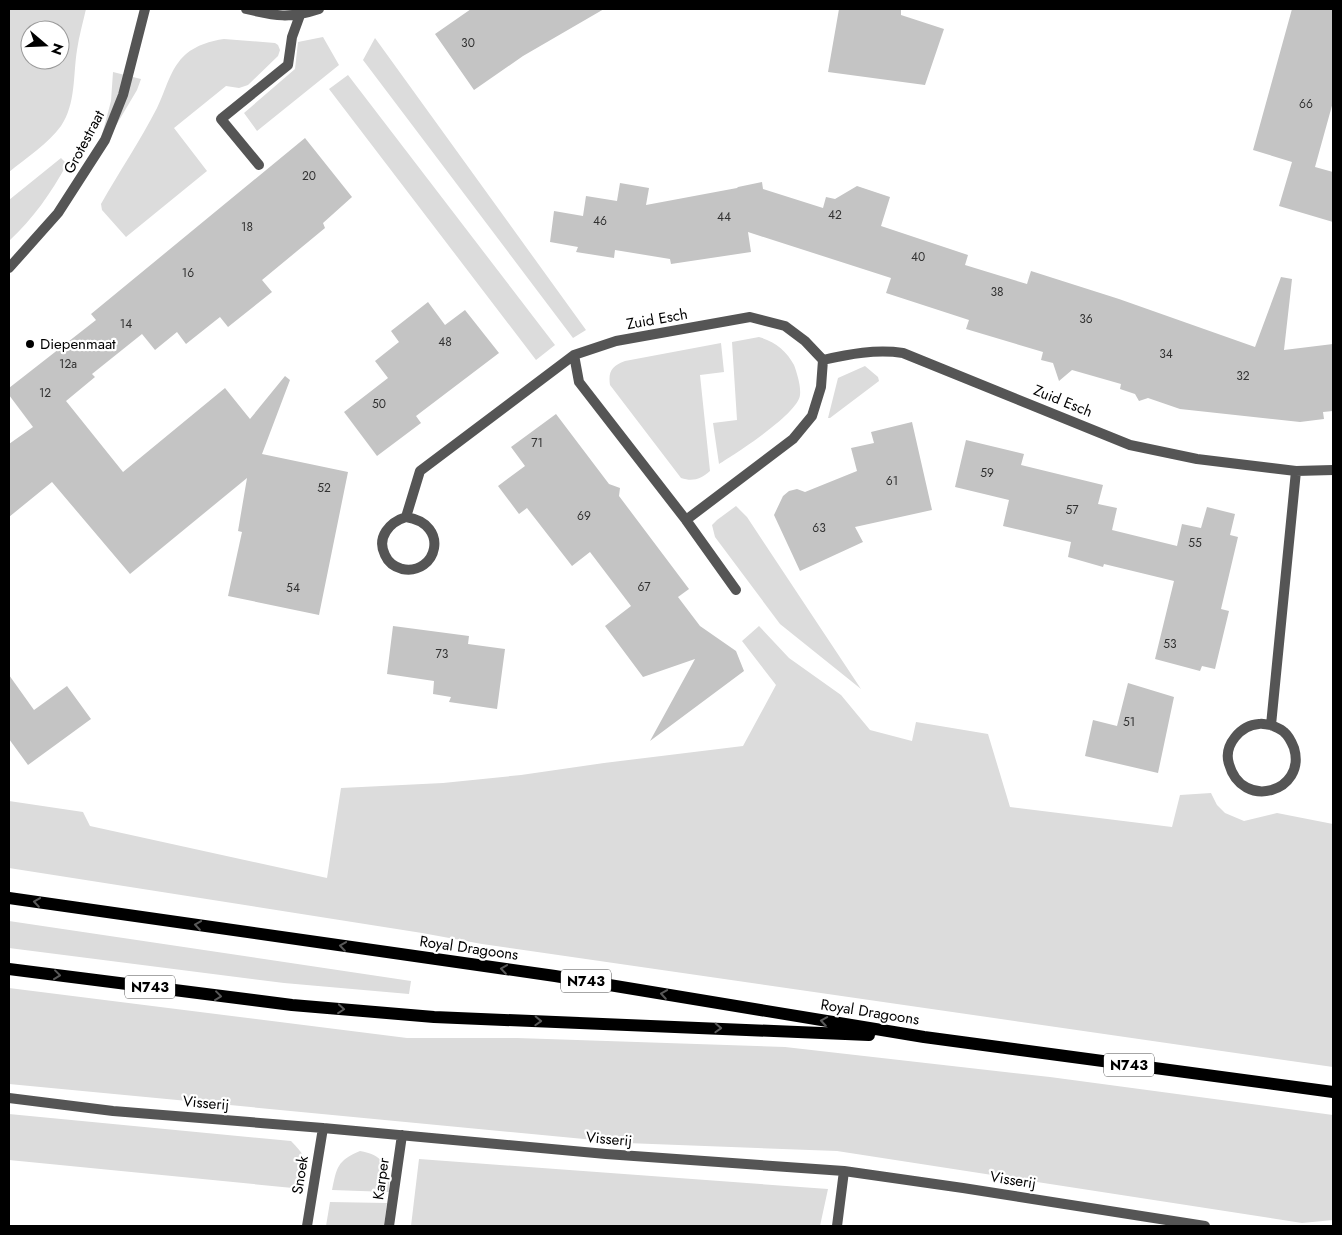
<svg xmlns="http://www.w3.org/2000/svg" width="1342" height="1235" viewBox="0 0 1342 1235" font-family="Jost,sans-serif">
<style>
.green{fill:#dcdcdc;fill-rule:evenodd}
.building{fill:#c4c4c4}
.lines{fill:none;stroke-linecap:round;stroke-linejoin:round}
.minor{stroke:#555;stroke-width:10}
.tertiary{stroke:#555;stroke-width:10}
.primary{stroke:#000;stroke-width:12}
.oneway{stroke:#595959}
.poi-dot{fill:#000;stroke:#fff;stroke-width:2}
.labels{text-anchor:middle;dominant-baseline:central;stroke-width:4.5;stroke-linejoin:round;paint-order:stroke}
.number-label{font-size:12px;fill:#313131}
.shield{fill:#fff;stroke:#4c4c4c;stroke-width:1}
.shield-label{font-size:14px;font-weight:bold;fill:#000}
.street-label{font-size:15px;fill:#000;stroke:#fff}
.poi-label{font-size:15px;fill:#000;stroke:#fff;text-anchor:start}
</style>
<rect width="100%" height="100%" fill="#fff"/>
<path class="green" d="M9,9H86C83,22 79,36 77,50C73,75 76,104 61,126C48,144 26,158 9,172ZM30,30H60V60H30Z
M323,37L339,65L257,131L244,113L295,69L298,42Z
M375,38L586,330L573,338L363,60Z
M224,39L275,43L278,45L280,50L278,56L248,85L239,88L226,86L174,128L207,171L126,237L102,210L101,204C119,172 140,141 157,108C166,90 170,68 186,54C197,45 210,41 224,39Z
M113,72L141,79L137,90L95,161L111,101Z
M348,75L555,345L536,360L329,89Z
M61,158L67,164C51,193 33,219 9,241V200Z
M759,337C774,341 787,351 794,365C797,373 801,386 800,395C798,414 735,454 719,464L713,423L737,420L732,342Z
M721,343L724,372L700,375L710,471C701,479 693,482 681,478L610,385C608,371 612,366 625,361Z
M865,366L878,377L879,381L830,418H828L838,378Z
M736,506L747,517L861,689L780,624L715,537L712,525L717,520Z
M759,626L789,658L841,695L870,730L912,741L916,722L988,734L1010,807L1172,827L1180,795L1211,793L1217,805L1225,813L1244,821L1277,813L1333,824V1067L482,944L422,933L9,868V801L83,812L90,826L327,878L341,788L443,783L521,775L604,763L743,746L776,685L742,641Z
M9,921L411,981L409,994L284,983L9,948Z
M9,988L407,1038H517L785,1047L1050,1077L1333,1115V1220L1302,1223L837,1151L626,1143L9,1084Z
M9,1114L291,1141C311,1161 307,1164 303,1189L9,1160Z
M360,1151C384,1155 391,1168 389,1192L332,1190C337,1167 337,1161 360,1151Z
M419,1159L828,1189L820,1226H411Z
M330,1202L387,1203L384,1226H326Z"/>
<path class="building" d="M471,9H604L523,56L474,90L435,34Z
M839,9H901V15L944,29L925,85L828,72Z
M1292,9H1333V102L1315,167L1333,172V222L1279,206L1292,162L1253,150Z
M305,138L352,197L323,223L325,228L262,280L272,292L228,327L220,317L186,344L177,332L155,350L142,334L92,374L95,377L66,401L123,472L225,388L250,419L285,376L290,380L262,454L348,472L319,615L228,596L242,532L238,531L247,478L130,574L52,482L9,517V444L33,427L9,395V388L96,320L91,314Z
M762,182L763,189L823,208L826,197L835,199L857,186L890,197L881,226L968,255L965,265L1027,284L1031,271L1119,299L1255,347L1281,277L1292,279L1284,350L1333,344V411L1323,412L1324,419L1300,422L1180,409L1148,398L1139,401L1135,394L1120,389L1121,384L1072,370L1059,381L1053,363L1041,360L1043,352L966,329L969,320L886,293L891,278L748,232L751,252L671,264L670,259L615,250L614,258L576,252L578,247L550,242L554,211L583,216L586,196L617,201L620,183L649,188L646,205L737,188L738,187Z
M428,302L445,325L465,310L499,353L416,416L421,423L377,456L344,412L388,378L375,361L399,342L391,331Z
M556,414L609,484L620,488L619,496L689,589L678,597L700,626L736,651L744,671L650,741L695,659L643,677L605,626L631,606L590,552L572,566L527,508L519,514L498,486L525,466L511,447Z
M912,422L932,510L855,527L863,542L800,571L774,515L783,496L789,491L797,489L805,492L857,471L851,448L874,443L871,432Z
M966,440L1024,454L1021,465L1103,485L1098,504L1117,508L1112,530L1177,546L1182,524L1201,528L1207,507L1235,514L1230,535L1238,537L1221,609L1229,611L1215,669L1202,666L1200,671L1155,659L1174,581L1104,564L1103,567L1068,557L1071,542L1003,526L1009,500L955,487Z
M393,626L469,636L468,644L505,649L497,709L449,702L451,697L433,694L434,681L387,674Z
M9,675L34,710L67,686L91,719L28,765L9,739Z
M1128,683L1174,697L1158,773L1085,756L1093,720L1117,726Z"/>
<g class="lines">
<path class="minor" d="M246,9C276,16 289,19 319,9
M259,165L221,119L288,65L292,37L300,15
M574,355L579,382L686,520L736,590
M406,517C451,524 437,576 402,569C395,567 388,562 385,555C376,537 390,522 406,517L420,471L574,355L616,341L750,317L785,326L805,341L823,360C849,354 876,349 903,353L1130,445L1197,459L1296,471L1333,470
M686,520L793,439L812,416L821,387L823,360
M1271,725C1267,725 1263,723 1259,724C1241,725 1223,745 1229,764C1242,811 1307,792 1294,748C1292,743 1289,736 1284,732C1281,729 1275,727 1271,725L1296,471
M9,1098L113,1111L323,1128L606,1154L844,1171L963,1188L1205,1226
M307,1226L323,1128
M389,1226L402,1135
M837,1226L844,1171"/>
<path class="tertiary" d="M9,268L58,213L105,140L123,95L145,9"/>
<path class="primary" d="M9,898L555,976L924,1037L1333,1092
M9,969L292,1005L434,1017L869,1035"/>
</g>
<defs><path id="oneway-chevron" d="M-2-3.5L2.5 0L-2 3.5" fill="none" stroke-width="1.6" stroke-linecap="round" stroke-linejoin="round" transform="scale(1.25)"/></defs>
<g class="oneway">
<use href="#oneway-chevron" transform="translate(37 902) rotate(-172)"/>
<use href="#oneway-chevron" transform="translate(198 925) rotate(-172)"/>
<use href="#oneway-chevron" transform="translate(343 946) rotate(-172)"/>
<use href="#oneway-chevron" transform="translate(504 969) rotate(-172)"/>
<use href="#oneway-chevron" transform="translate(57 975) rotate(7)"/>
<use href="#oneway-chevron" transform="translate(664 994) rotate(-171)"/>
<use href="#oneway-chevron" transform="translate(218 996) rotate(7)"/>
<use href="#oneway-chevron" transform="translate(341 1009) rotate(5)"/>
<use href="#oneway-chevron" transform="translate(538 1021) rotate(2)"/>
<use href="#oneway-chevron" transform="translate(824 1021) rotate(-171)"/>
<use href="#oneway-chevron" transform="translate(718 1028) rotate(2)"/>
</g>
<circle class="poi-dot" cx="30" cy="344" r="5"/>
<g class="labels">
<g class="number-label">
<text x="468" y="43">30</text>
<text x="1306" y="104">66</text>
<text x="309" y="176">20</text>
<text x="835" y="215">42</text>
<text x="724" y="217">44</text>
<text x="600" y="221">46</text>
<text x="247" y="227">18</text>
<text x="918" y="257">40</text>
<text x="188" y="273">16</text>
<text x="997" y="292">38</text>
<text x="1086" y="319">36</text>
<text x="126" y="324">14</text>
<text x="445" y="342">48</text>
<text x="1166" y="354">34</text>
<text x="68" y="364">12a</text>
<text x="1243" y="376">32</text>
<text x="45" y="393">12</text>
<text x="379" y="404">50</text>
<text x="537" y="443">71</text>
<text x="987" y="473">59</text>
<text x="892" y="481">61</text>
<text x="324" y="488">52</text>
<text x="1072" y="510">57</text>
<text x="584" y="516">69</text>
<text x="819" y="528">63</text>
<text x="1195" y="543">55</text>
<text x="644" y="587">67</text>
<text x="293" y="588">54</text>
<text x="1170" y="644">53</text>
<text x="442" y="654">73</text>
<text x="1129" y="722">51</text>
</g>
<g class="shield">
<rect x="561" y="969.5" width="50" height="23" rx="4"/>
<rect x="125" y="975.5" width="50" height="23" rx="4"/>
<rect x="1104" y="1053.5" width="50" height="23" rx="4"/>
</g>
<g class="shield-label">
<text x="586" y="981">N743</text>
<text x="150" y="987">N743</text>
<text x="1129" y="1065">N743</text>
</g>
<g class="street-label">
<text transform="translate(84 142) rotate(-62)">Grotestraat</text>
<text transform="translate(657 319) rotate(-10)">Zuid Esch</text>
<text transform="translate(1063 401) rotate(22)">Zuid Esch</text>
<text transform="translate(469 948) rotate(8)">Royal Dragoons</text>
<text transform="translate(870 1012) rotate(9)">Royal Dragoons</text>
<text transform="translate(206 1103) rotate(5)">Visserij</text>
<text transform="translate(609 1139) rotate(5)">Visserij</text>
<text transform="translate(300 1175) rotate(-81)">Snoek</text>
<text transform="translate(381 1179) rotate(-82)">Karper</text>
<text transform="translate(1013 1180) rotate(9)">Visserij</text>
</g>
<g class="poi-label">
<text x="40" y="344">Diepenmaat</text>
</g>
</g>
<rect width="1342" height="1235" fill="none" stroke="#000000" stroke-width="20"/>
<g transform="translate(45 45) rotate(109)"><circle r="24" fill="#ffffff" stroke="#999999"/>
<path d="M0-4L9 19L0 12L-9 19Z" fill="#000000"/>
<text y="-8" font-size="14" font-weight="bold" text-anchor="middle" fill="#000000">N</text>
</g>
</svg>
